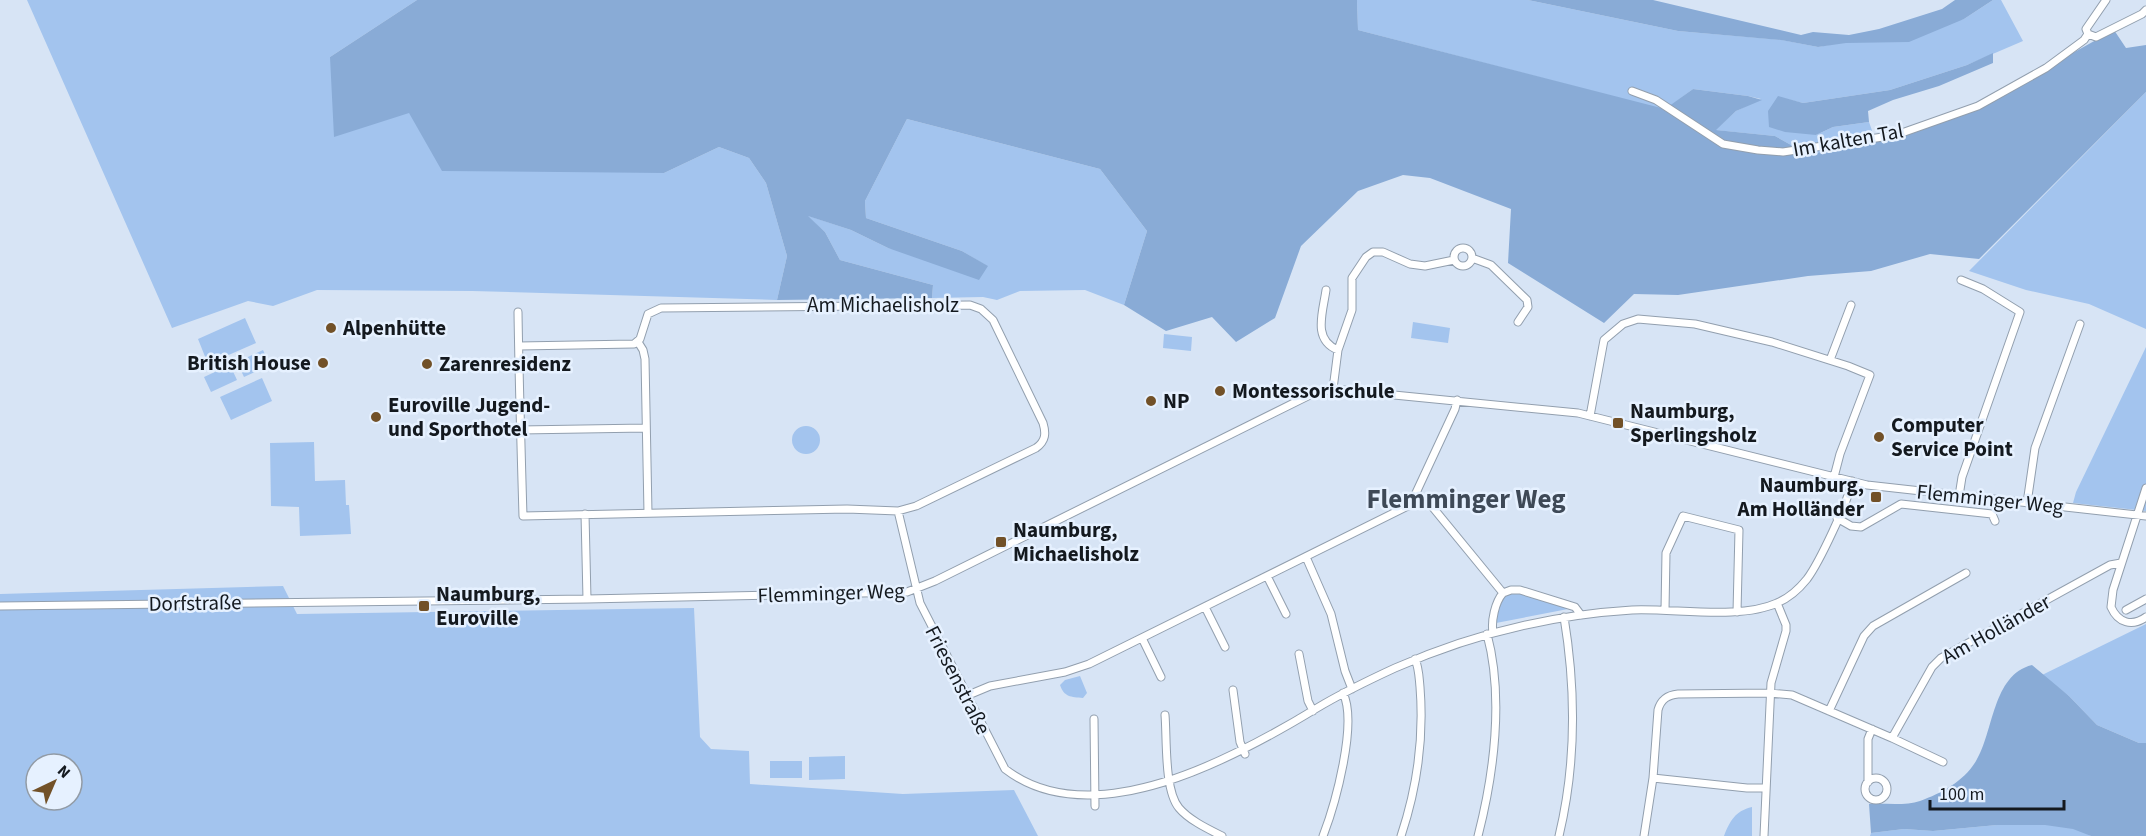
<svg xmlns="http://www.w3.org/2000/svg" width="2146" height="836" viewBox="0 0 2146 836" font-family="'Source Sans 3',sans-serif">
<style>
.green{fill:#a3c4ee;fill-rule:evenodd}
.forest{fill:#89abd6}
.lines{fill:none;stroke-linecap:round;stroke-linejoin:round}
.minor-casing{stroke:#929fae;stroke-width:9}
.minor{stroke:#fff;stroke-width:7}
.poi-dot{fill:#725128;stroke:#e6f1ff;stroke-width:2}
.labels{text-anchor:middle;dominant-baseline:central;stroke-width:5;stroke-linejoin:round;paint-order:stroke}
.street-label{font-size:21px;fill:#14191f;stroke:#e6f1ff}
.poi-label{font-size:21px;font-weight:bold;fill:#14191f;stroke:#e6f1ff;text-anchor:start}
.district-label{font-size:27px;font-weight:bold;fill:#3e4957;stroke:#e6f1ff}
</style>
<rect width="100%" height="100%" fill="#d7e4f5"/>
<path class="green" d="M27,0H417L330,57L409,113L664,173L719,147L749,158L766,183L787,256L777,300L472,291L317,290L273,306L248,301L172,328Z
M1357,0H1528L1678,31L1782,40L1818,47L1964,19L1993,0H2001L2023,41L1967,65L1890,90L1803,103L1778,97L1816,135L1833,127L1869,122L1875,139L1809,155L1775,136L1715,130L1736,111L1761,99L1748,96L1693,89L1665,110L1358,30Z
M2146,92V329L2089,304L2026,290L1969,271Z
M907,119L1100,169L1147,231L1124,305L1085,290L1020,291L997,300L983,297L932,298L933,285L840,260L825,232L806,215L851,230L888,248L987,266L962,251L866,218L865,201Z
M245,318L256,343L208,364L198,339Z
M1413,322L1450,328L1448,343L1411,338Z
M1164,334L1192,337L1191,351L1163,348Z
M2146,347V511L2073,503L2076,492Z
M263,350L270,365L244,377L237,362Z
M230,365L237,380L211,392L204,377Z
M262,378L272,401L231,420L220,397Z
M792 440a14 14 0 1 1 28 0a14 14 0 1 1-28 0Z
M314,442L315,481L345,480L346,505H349L351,534L300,536L299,507L271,506L270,443Z
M283,586L297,614L694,608L700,737L711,749L749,751L750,784L903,794L1014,790L1038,836H0V594ZM36,764H72V800H36Z
M1512,592L1568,607V609L1496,623C1496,611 1500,598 1512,592Z
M2146,624V743H2139L2097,725L2069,696L2042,675Z
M1080,676L1087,693L1083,698C1071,697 1064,697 1060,685L1065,680Z
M845,756V779L809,780V757Z
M770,761H802V778H770Z
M1752,807V836H1724C1730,821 1735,811 1752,807Z
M1997,825C2026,825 2066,820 2091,836H1870L1871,833L1904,829L1933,831Z"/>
<path class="forest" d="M417,0H1357L1358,30L1665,109L1693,89L1748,96L1762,100L1736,111L1716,130L1775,136L1809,155L1904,131L1985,102L2114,30L2126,48L2146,45V92L1979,259L1930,254L1871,271L1808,276L1678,295L1634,294L1604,323L1508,263L1511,209L1430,178L1403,175L1358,191L1301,246L1275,318L1236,342L1212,317L1166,331L1124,305L1147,231L1100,169L907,119L865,201L866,218L962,251L988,266L979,280L888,248L851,230L808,216L825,232L840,260L933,285L932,298L777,300L787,256L766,183L749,158L719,147L664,173L442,171L409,113L334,137L330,57Z
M1528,0H1653L1801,35L1813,32L1849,35L1879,29L1942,9L1955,0H1993L1964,19L1909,42L1846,43L1818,47L1781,40L1678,31Z
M1993,53V63L1939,86L1893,100L1868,111L1869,122L1833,127L1816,135L1785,132L1769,127L1768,111L1778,96L1803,103L1890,90L1967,65Z
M2032,665L2069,696L2097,725L2139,743H2146V836H2091L2073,829L2045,825H1997L1933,831L1904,829L1871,833L1869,804C1885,803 1906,806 1920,801C1942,793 1964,781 1976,761C1994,732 1992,675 2032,665Z"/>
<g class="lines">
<defs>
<path id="minor" d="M2088,34L2096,37L2142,14L2146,10
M2088,34L2086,29L2106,0
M1632,91L1656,100L1723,144L1758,150L1783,152L1896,135L1978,106L2046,68L2084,40L2088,34
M1454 257a9 9 0 1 1 18 0a9 9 0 1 1-18 0Z
M1472,258L1491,265L1527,300L1528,307L1518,322
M1326,290C1323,312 1312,340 1338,350
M518,312C519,380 521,448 523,516L847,509L898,511L916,506L1036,448C1046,441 1046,433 1043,423L993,320L981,309L970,305L661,308L648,314L640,339L634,344L519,346
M638,342L643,350L645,359L648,513
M1830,360L1851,305
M1333,389L1338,350L1352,310V278L1366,257L1373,252H1383L1410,264L1425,266L1454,260
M1590,416L1604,340L1623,324L1638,319L1695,324L1772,342L1848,366L1870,375L1840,454L1834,477
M520,430L646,428
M2146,488L2113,590L2111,607C2118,623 2132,627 2146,617
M1959,496L1962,477L2020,312L1983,289L1961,280
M1416,501L1415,495L1455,409L1457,400
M2027,503L2035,448L2080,324
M898,511L920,603L1005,769C1092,836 1235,758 1317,708C1342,693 1369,680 1395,668C1470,635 1550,615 1632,610C1674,608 1740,620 1777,603C1789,598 1799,589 1807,579C1819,563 1849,500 1852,481
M585,514L587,599
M1837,518L1851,526L1861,527L1901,504L1992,514L1995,521
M1306,557L1331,614L1345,671L1352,689
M1267,576L1286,614
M1503,593L1511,590H1520L1575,607L1581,615
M0,606L587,599L907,592L935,581L1314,393L1333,389L1578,413L1867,485L2146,516
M1205,607L1225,647
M1665,610L1666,553L1683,516L1739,530L1737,612
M2126,610L2146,599
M1493,633C1491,621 1495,602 1503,593
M1142,638L1161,677
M1299,654L1308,701L1313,711
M1233,690L1240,742L1245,754
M966,696L990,686L1065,672L1089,664L1420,500L1430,504L1503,593
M1829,711L1864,636L1873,626L1966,573
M1165,715C1167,738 1164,790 1179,808C1189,820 1208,829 1222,836
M1094,719L1095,806
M1892,738L1943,762
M1653,778L1747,788H1766
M1865 789a11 11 0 1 1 22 0a11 11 0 1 1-22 0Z
M1868,782V739L1872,729
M1323,836C1335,805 1358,723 1343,693
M1401,836C1417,788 1424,737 1420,687C1419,677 1419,668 1415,659
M1478,836C1494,774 1504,697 1487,634
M1559,836C1576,765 1576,690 1564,617
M1644,836L1653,778L1658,710C1661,699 1668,695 1678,694L1770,693L1792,695L1892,738L1932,667L1941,658L2110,565L2121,563
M1764,836L1771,683L1786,631V625L1777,603"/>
</defs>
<use href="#minor" class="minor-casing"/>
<use href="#minor" class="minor"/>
</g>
<g class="poi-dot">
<circle cx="331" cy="328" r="6"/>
<circle cx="323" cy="363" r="6"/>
<circle cx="427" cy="364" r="6"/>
<circle cx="1220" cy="391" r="6"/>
<circle cx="1151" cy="401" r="6"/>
<circle cx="376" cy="417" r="6"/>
<rect x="1612" y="417" width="12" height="12" rx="3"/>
<circle cx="1879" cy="437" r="6"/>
<rect x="1870" y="491" width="12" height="12" rx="3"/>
<rect x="995" y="536" width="12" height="12" rx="3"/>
<rect x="418" y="600" width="12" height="12" rx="3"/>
</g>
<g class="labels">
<g class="street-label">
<text transform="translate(1848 140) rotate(-10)">Im kalten Tal</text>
<text x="883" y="305">Am Michaelisholz</text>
<text transform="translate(1990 499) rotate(6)">Flemminger Weg</text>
<text transform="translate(831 593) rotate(-2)">Flemminger Weg</text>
<text transform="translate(195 603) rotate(-1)">Dorfstraße</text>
<text transform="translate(1996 629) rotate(-29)">Am Holländer</text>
<text transform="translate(958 680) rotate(63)">Friesenstraße</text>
</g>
<g class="poi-label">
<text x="343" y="328">Alpenhütte</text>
<text x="311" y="363" text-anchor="end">British House</text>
<text x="439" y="364">Zarenresidenz</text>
<text x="1232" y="391">Montessorischule</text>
<text x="1163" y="401">NP</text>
<text x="388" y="405">Euroville Jugend-<tspan x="388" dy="24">und Sporthotel</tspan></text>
<text x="1630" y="411">Naumburg,<tspan x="1630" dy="24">Sperlingsholz</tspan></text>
<text x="1891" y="425">Computer<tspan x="1891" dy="24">Service Point</tspan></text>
<text x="1864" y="485" text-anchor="end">Naumburg,<tspan x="1864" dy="24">Am Holländer</tspan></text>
<text x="1013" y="530">Naumburg,<tspan x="1013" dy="24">Michaelisholz</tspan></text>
<text x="436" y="594">Naumburg,<tspan x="436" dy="24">Euroville</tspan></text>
</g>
<g class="district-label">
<text x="1466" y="499">Flemminger Weg</text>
</g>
</g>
<g transform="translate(54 782) rotate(44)"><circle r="28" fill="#e6f1ff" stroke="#929ba5" stroke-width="1.5"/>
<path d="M0-4.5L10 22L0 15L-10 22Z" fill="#725128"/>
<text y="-9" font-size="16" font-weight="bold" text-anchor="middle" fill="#14191f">N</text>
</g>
<path d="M1930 800v9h134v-9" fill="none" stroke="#14191f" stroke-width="3"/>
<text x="1939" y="800" font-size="18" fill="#14191f" stroke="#e6f1ff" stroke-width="4.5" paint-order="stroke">100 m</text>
</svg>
